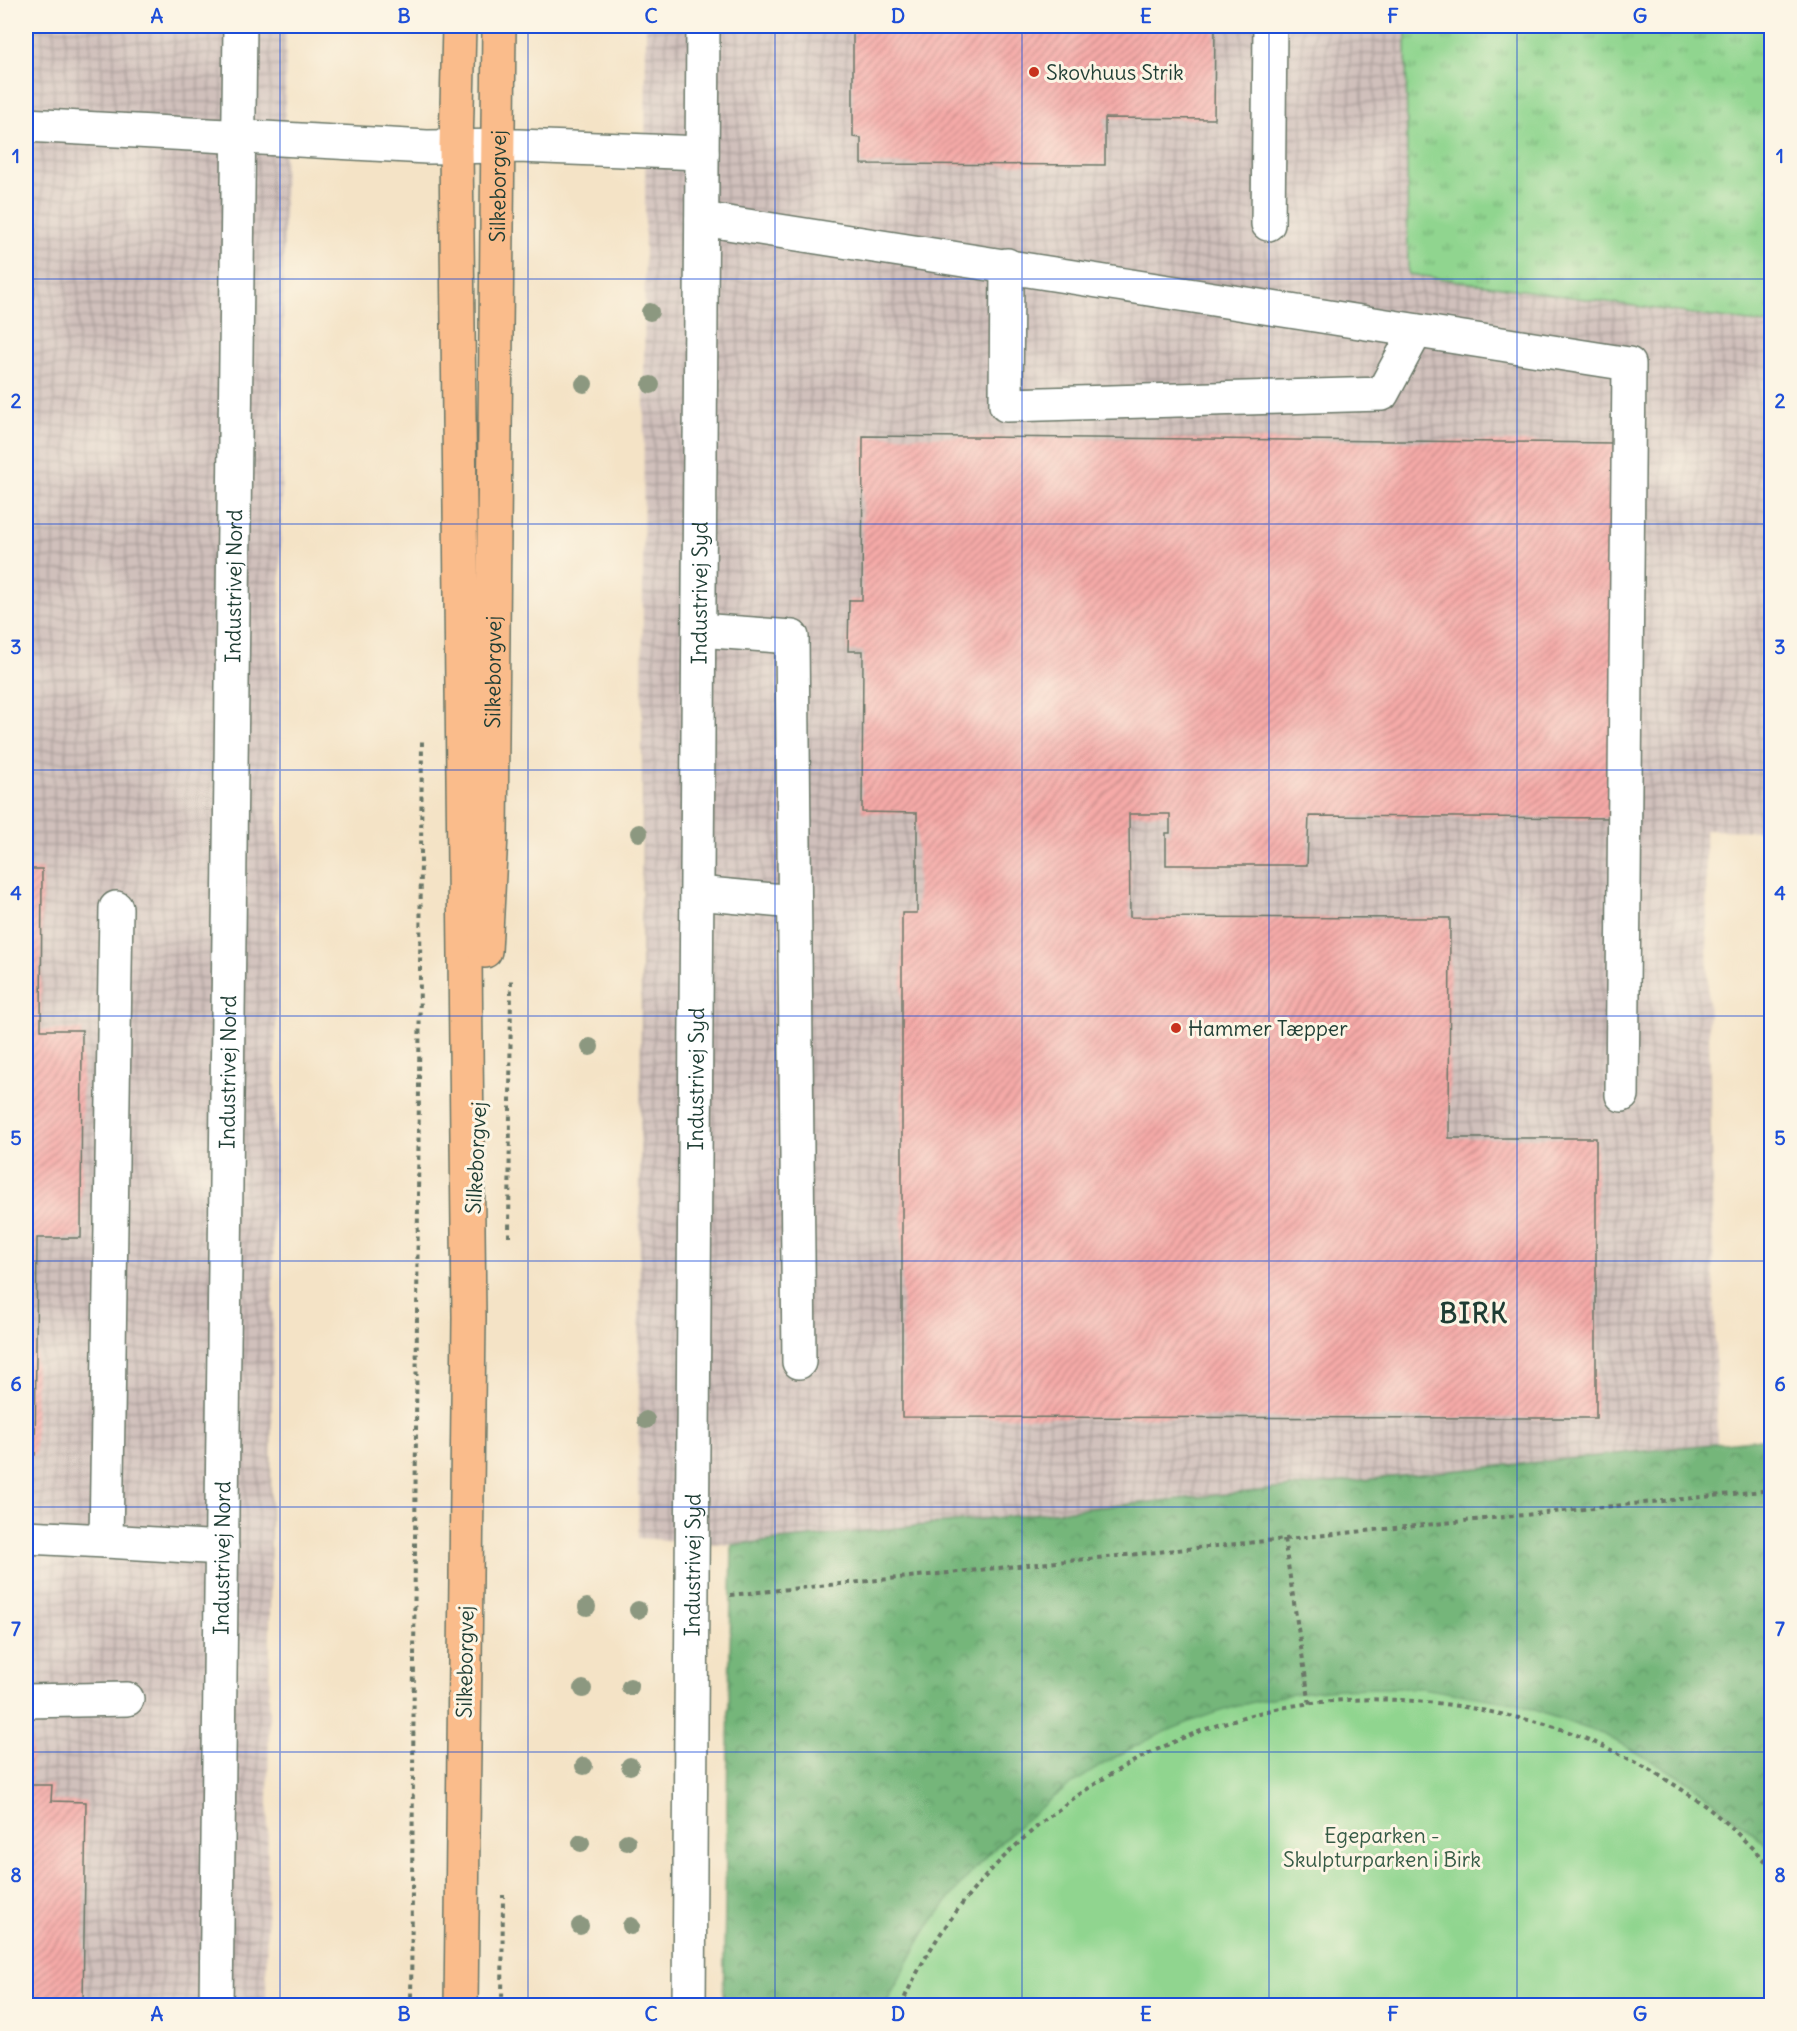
<svg xmlns="http://www.w3.org/2000/svg" width="1797" height="2031" viewBox="0 0 1797 2031" font-family="Delius,sans-serif">
<style>
.industrial{fill:url(#industrial-grid)}
.grass{fill:url(#grass-tufts);stroke:#588962;stroke-width:1.5}
.forest{fill:url(#forest-crowns);stroke:#4a7a57;stroke-width:1.5}
.park{fill:#90d58f;stroke:#588962;stroke-width:1.5}
.building{fill:url(#building-hatch)}
.lines{fill:none;stroke-linecap:round;stroke-linejoin:round}
.minor-casing{stroke:#6a7767;stroke-width:36}
.major-casing{stroke:#6a7767;stroke-width:36}
.path{stroke:#6a7767;stroke-width:4;stroke-dasharray:4.5 4.5;stroke-linecap:butt}
.minor{stroke:#fff;stroke-width:33}
.major{stroke:#fabc8b;stroke-width:33}
.tree{fill:#8c9880}
.grid{fill:none;stroke:#1d4ed8;stroke-width:1.5;stroke-opacity:0.55}
.poi-dot{fill:#c8321e;stroke:#fcf5e5;stroke-width:2}
.labels{text-anchor:middle;dominant-baseline:central;stroke-width:6;stroke-linejoin:round;paint-order:stroke}
.poi-label{font-size:21px;fill:#1f3d34;stroke:#fcf5e5;text-anchor:start}
.street-label{font-size:21px;fill:#1f3d34;stroke:#fcf5e5}
.park-label{font-size:21px;fill:#365b46;stroke:#fcf5e5}
.district-label{font-size:27px;font-weight:bold;letter-spacing:1.5px;fill:#1f3d34;stroke:#fcf5e5}
.neatline{fill:none;stroke:#1d4ed8;stroke-width:2}
.grid-label{font-size:20px;text-anchor:middle;font-weight:bold;fill:#1d4ed8}
</style>
<defs>
<pattern id="industrial-grid" width="8" height="8" patternUnits="userSpaceOnUse" patternTransform="scale(1.5)"><rect width="8" height="8" fill="#d0c0bb"/><path d="M0 4h8M4 0v8" fill="none" stroke="#a89d99"/></pattern>
<pattern id="grass-tufts" width="24" height="20" patternUnits="userSpaceOnUse" patternTransform="scale(1.5)"><rect width="24" height="20" fill="#90d58f"/><path d="M3 7l-1-3M5 7V3M7 7l1-3M15 17l-1-3M17 17v-4M19 17l1-3" fill="none" stroke="#75ae76"/></pattern>
<pattern id="forest-crowns" width="20" height="18" patternUnits="userSpaceOnUse" patternTransform="scale(1.5)"><rect width="20" height="18" fill="#74b67a"/><path d="M2 6a3 3 0 1 1 6 0M12 15a3 3 0 1 1 6 0" fill="none" stroke="#5f9565"/></pattern>
<pattern id="building-hatch" width="6" height="6" patternUnits="userSpaceOnUse" patternTransform="scale(1.5)"><rect width="6" height="6" fill="#f6aaa8"/><path d="M-1 1l2-2M0 6l6-6M5 7l2-2" fill="none" stroke="#c78c8a"/></pattern>
</defs>
<rect width="100%" height="100%" fill="#fcf5e5"/>
<filter id="ink" filterUnits="userSpaceOnUse"><feTurbulence type="fractalNoise" baseFrequency=".0167" numOctaves="2"/><feDisplacementMap in="SourceGraphic" scale="12" xChannelSelector="R" yChannelSelector="G"/><feConvolveMatrix kernelMatrix="1 2 1 2 8 2 1 2 1" color-interpolation-filters="sRGB"/></filter>
<filter id="wash" filterUnits="userSpaceOnUse"><feTurbulence type="fractalNoise" baseFrequency=".008" numOctaves="4" result="noise"/><feDisplacementMap in="SourceGraphic" scale="24" xChannelSelector="R" yChannelSelector="G"/><feGaussianBlur stdDeviation="1.35" result="paint"/><feColorMatrix in="noise" values="0 0 0 0 0 0 0 0 0 0 0 0 0 0 0 0 0 1.4 0 .05"/><feComposite in="paint" operator="in"/></filter>
<g filter="url(#wash)">
<rect width="100%" height="100%" fill="#f4e3c6"/>
<path class="industrial" d="M26,26H286L266,2005L26,2006Z
M646,26H1406L1408,274L1771,325V831L1705,830L1717,1443L732,1545L638,1538Z"/>
<path class="grass" d="M1406,26H1771V325L1408,274Z"/>
<path class="forest" d="M1771,1438V1852L1762,1841L1688,1781L1604,1735L1514,1703L1061,1791L989,1853L929,1927L885,2005L723,2006L732,1545Z"/>
<path class="park" d="M1421,1688L1514,1703L1605,1735L1688,1781L1762,1841L1771,1852V2005H885C900,1980 912,1951 929,1926C1020,1797 1167,1704 1326,1690C1357,1687 1389,1688 1421,1688Z"/>
<g id="blocks">
<path class="building" d="M853,26H1215L1214,119L1105,118V165L861,164V138L853,137Z
M26,218H35L34,298L26,299Z
M863,436L1617,443L1613,818L1309,816L1307,865H1166V833H1170V814H1129L1130,917L1450,918L1449,1138H1596V1418L902,1417V913H917V813L862,812L863,651H848L849,600H862Z
M26,869H42L41,1030H82L81,1238H37L35,1455H26Z
M26,1740H32L31,1785H52L51,1801L86,1802L83,2004L26,2006Z"/>
</g>
</g>
<g filter="url(#ink)">
<use href="#blocks" fill-opacity="0" stroke="#6a7767" stroke-width="1.5"/>
<g class="lines">
<defs>
<g id="minor">
<path d="M26,125L427,147L518,146L702,153"/>
<path d="M702,219L1629,364L1622,1095"/>
<path d="M1268,224L1270,26"/>
<path d="M1007,265L1006,405L1382,394L1416,331"/>
<path d="M699,630L792,637L799,1362"/>
<path d="M697,893L794,902"/>
<path d="M116,908L106,1541L222,1548"/>
<path d="M26,1537L106,1541"/>
<path d="M26,1701L127,1699"/>
<path id="s1" d="M216,2006L240,26"/>
<path id="s2" d="M689,2006L703,26"/>
</g>
<g id="major">
<path d="M459,26L456,147L469,1318L461,2006"/>
<path id="s3" d="M485,951L491,835L499,26"/>
</g>
</defs>
<use href="#minor" class="minor-casing"/>
<use href="#major" class="major-casing"/>
<path class="path" d="M509,1237L511,977
M1284,1539L1310,1705
M730,1595L1772,1490
M411,2006L422,740
M502,2006L503,1895
M901,2006C967,1854 1117,1743 1276,1709C1352,1693 1434,1698 1509,1716C1524,1719 1540,1722 1555,1727C1608,1745 1675,1780 1719,1817C1737,1832 1754,1851 1772,1867"/>
<use href="#minor" class="minor"/>
<use href="#major" class="major"/>
</g>
<g class="tree">
<circle cx="650" cy="312" r="9"/>
<circle cx="584" cy="384" r="9"/>
<circle cx="651" cy="385" r="9"/>
<circle cx="639" cy="833" r="9"/>
<circle cx="590" cy="1047" r="9"/>
<circle cx="646" cy="1420" r="9"/>
<circle cx="587" cy="1607" r="9"/>
<circle cx="638" cy="1610" r="9"/>
<circle cx="630" cy="1687" r="9"/>
<circle cx="583" cy="1689" r="9"/>
<circle cx="584" cy="1766" r="9"/>
<circle cx="630" cy="1766" r="9"/>
<circle cx="627" cy="1842" r="9"/>
<circle cx="581" cy="1843" r="9"/>
<circle cx="580" cy="1926" r="9"/>
<circle cx="631" cy="1926" r="9"/>
</g>
</g>
<path class="grid" d="M280,26V2006M528,26V2006M775,26V2006M1022,26V2006M1269,26V2006M1517,26V2006M26,279H1772M26,524H1772M26,770H1772M26,1016H1772M26,1261H1772M26,1507H1772M26,1752H1772"/>
<g class="poi-dot">
<circle cx="1034" cy="72" r="6"/>
<circle cx="1176" cy="1028" r="6"/>
</g>
<g class="labels">
<g class="poi-label">
<text x="1046" y="72">Skovhuus Strik</text>
<text x="1188" y="1028">Hammer Tæpper</text>
</g>
<g class="street-label">
<text stroke="none"><textPath href="#s3" startOffset="765">Silkeborgvej</textPath></text>
<text stroke="none"><textPath href="#s1" startOffset="1420">Industrivej Nord</textPath></text>
<text stroke="none"><textPath href="#s2" startOffset="1413">Industrivej Syd</textPath></text>
<text stroke="none"><textPath href="#s3" startOffset="279">Silkeborgvej</textPath></text>
<text stroke="none"><textPath href="#s1" startOffset="934">Industrivej Nord</textPath></text>
<text stroke="none"><textPath href="#s2" startOffset="927">Industrivej Syd</textPath></text>
<text transform="translate(476 1158) rotate(-87)">Silkeborgvej</text>
<text stroke="none"><textPath href="#s1" startOffset="448">Industrivej Nord</textPath></text>
<text stroke="none"><textPath href="#s2" startOffset="441">Industrivej Syd</textPath></text>
<text transform="translate(465 1662) rotate(-89)">Silkeborgvej</text>
</g>
<g class="park-label">
<text x="1382" y="1835">Egeparken -<tspan x="1382" dy="24">Skulpturparken i Birk</tspan></text>
</g>
<g class="district-label">
<text x="1474" y="1313">BIRK</text>
</g>
</g>
<rect width="1797" height="2031" fill="none" stroke="#fcf5e5" stroke-width="66"/>
<rect x="33" y="33" width="1731" height="1965" class="neatline"/>
<g class="grid-label">
<text x="157" y="23">A</text>
<text x="404" y="23">B</text>
<text x="651" y="23">C</text>
<text x="898" y="23">D</text>
<text x="1146" y="23">E</text>
<text x="1393" y="23">F</text>
<text x="1640" y="23">G</text>
<text x="16" y="163">1</text>
<text x="1780" y="163">1</text>
<text x="16" y="408">2</text>
<text x="1780" y="408">2</text>
<text x="16" y="654">3</text>
<text x="1780" y="654">3</text>
<text x="16" y="900">4</text>
<text x="1780" y="900">4</text>
<text x="16" y="1145">5</text>
<text x="1780" y="1145">5</text>
<text x="16" y="1391">6</text>
<text x="1780" y="1391">6</text>
<text x="16" y="1636">7</text>
<text x="1780" y="1636">7</text>
<text x="16" y="1882">8</text>
<text x="1780" y="1882">8</text>
<text x="157" y="2021">A</text>
<text x="404" y="2021">B</text>
<text x="651" y="2021">C</text>
<text x="898" y="2021">D</text>
<text x="1146" y="2021">E</text>
<text x="1393" y="2021">F</text>
<text x="1640" y="2021">G</text>
</g>
</svg>
